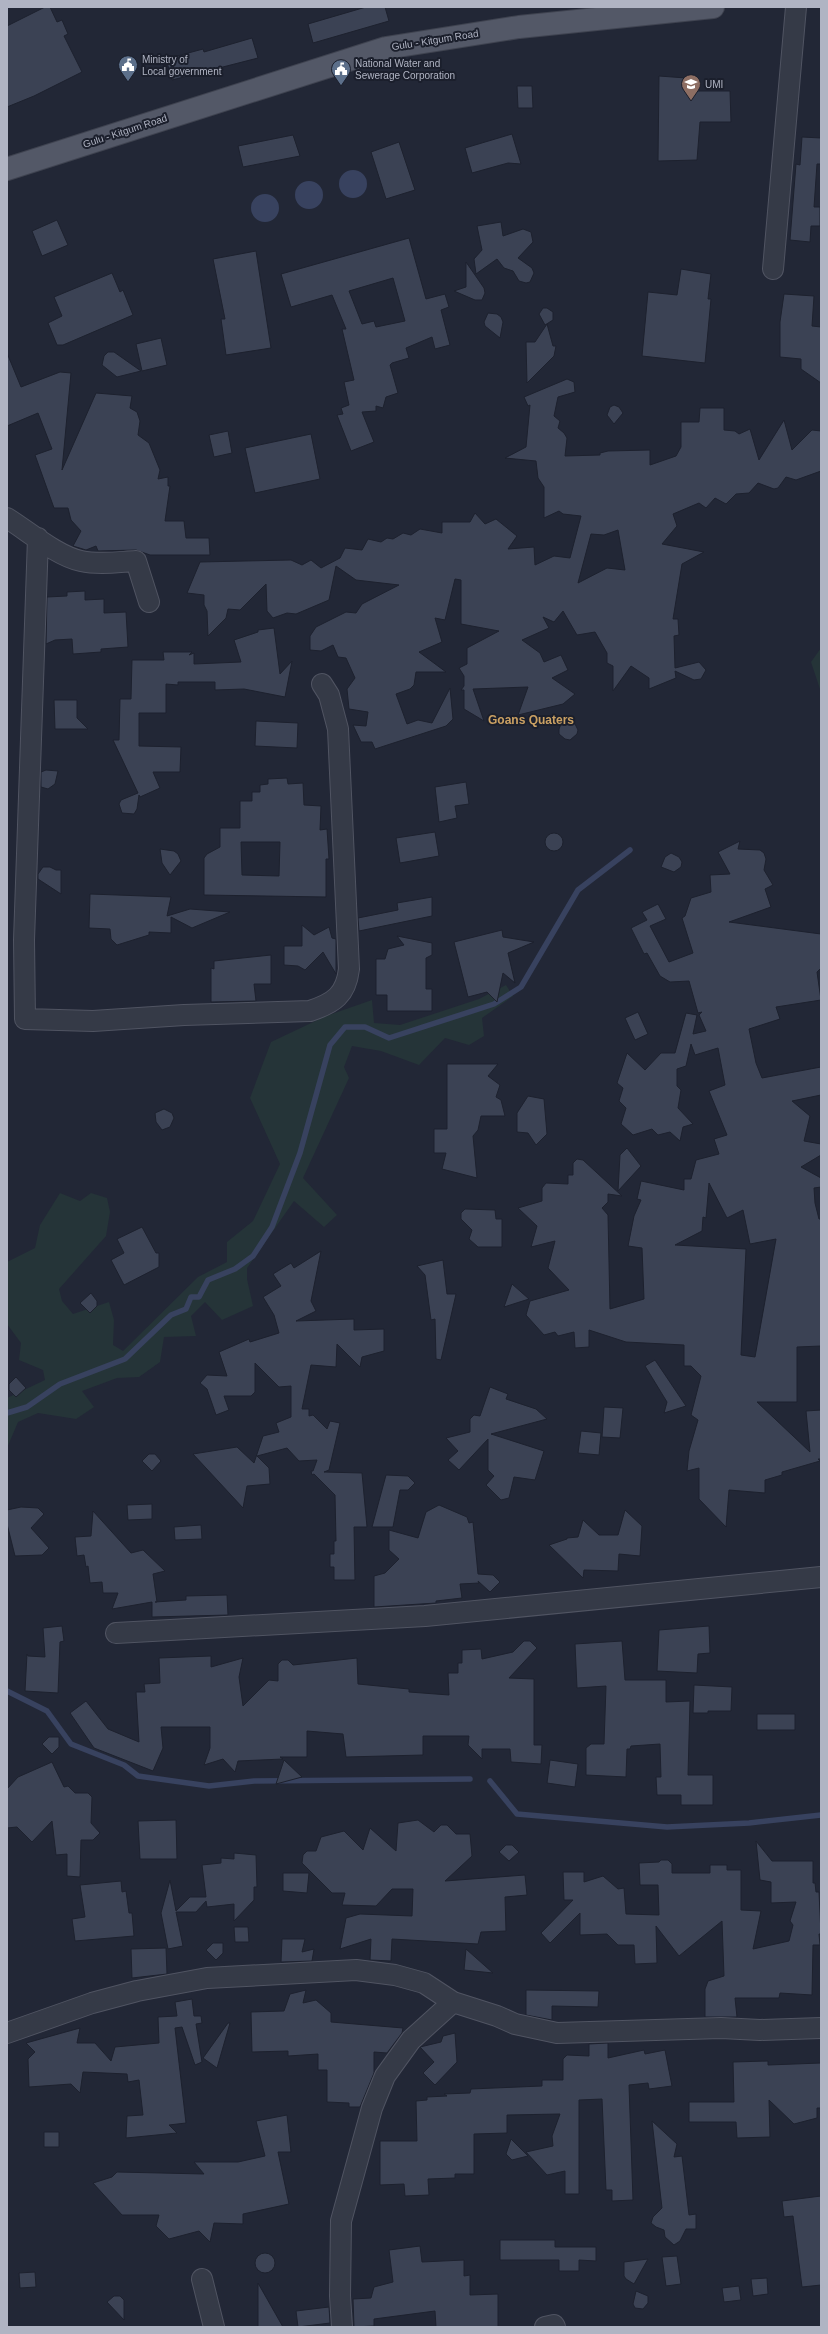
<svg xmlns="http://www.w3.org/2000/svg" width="828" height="2334" viewBox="0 0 828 2334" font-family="Arial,sans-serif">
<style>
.green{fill:#253438}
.water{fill:#38425f}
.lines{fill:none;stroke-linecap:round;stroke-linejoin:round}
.stream{stroke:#38425f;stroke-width:5.5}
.building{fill:#3b4254;stroke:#1d212e;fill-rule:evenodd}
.street-casing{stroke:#505462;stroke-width:22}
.primary-casing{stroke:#3f4350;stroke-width:24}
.street{stroke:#353a47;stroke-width:20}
.primary{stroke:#535867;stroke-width:22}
.labels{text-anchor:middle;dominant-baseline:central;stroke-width:4;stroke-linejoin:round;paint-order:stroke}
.street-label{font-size:10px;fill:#b0b4c3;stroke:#1b1f2c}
.poi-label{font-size:10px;fill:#b0b4c3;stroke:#1b1f2c;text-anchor:start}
.quarter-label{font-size:12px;font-weight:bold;fill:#cba163;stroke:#1b1f2c}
</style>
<rect width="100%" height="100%" fill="#222736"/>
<path class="green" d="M821,648V692L811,662Z
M506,985L513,996L482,1018L484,1036L469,1045L445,1038L419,1065L381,1051L352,1046L344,1067L349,1078L303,1178L337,1215L324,1227L294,1201L247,1268V1279L253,1306L222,1320L205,1302L191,1316L196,1336L164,1337L160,1362L139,1377L117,1378L82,1391L94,1407L76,1419L38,1413L18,1422L7,1448V1398L45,1380L43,1370L19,1360L21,1343L7,1324V1262L35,1248L40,1225L60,1193L80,1201L91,1193L107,1198L110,1212L106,1236L59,1289L62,1301L73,1314L109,1302L114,1320L113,1345L123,1351L198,1277L227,1262V1242L253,1221L280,1164L250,1098L271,1042L326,1016L372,1000L374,1023L400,1025L479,999Z"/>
<path class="water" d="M339 184a14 14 0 1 1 28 0a14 14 0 1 1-28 0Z
M295 195a14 14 0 1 1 28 0a14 14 0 1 1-28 0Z
M251 208a14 14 0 1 1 28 0a14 14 0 1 1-28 0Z"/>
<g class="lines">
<path class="stream" d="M7,1413L27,1407L60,1384L125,1359L171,1315L186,1309L191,1297H199L208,1280L235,1269L253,1256L272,1227L300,1153L330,1045L345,1027H365L389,1038L494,1004L521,987L578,890L630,850
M7,1691L47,1711L71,1744L124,1765L138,1776L209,1786L254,1781L470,1779
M490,1781L517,1814L667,1827L749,1823L821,1815"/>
</g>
<path class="building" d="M45,7H50L57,22L62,20L68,34L64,36L82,72L34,96L7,107V26Z
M366,7H385L389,21L313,43L308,24Z
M252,38L258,58L172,80L166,59L203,49L204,52Z
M659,76L686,78L685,91H730L731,122H700L697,160L658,161Z
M517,86H532L533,108H518Z
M512,134L521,164L508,163L472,173L465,148Z
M293,135L300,156L243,167L238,146Z
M802,137L821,138V164H817L814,207H820V226H811L810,242L790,240L796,164L800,165Z
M399,142L415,190L386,199L371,152Z
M57,220L68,245L42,256L32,231Z
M501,222L503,236L523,229L531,232L533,242L518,258L532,268L534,273L530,282L526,283L519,281L513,271L504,268L497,259L476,274L474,259L482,250L477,226Z
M409,238L426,299L445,294L449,307L441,310L450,345L435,349L432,337L406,348L409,358L392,363L390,365L398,393L386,397L383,408L376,406V411L362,412L374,442L351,451L337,415L343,414L341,408L349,405L344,382L354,380L342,329H346L332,295L291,307L281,274ZM393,278L405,321L376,327L374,321L362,324L349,291Z
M256,251L271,348L226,355L221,319H225L213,259Z
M466,262L484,288L485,293L482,300H475L454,291L466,287Z
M681,269L711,274L708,299H711L705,363L642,356L648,292L677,295Z
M112,273L120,292L123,290L133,315L63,345H57L48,323L62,316L54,297Z
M784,294L814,296L812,326L821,327V383L801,369V359L780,357V322Z
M543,308H547L553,312V320L545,325L539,314Z
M488,313L497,314L501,317L503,322L500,338L485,326L484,322Z
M547,324L553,346H556L554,356L527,383L526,342H535Z
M161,338L167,365L142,371L136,344Z
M108,352H114L141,371L117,377L102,365L104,356Z
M7,353L21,387L60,372L71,373L62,470L96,393L132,396L130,408L137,412L140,421L138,435L149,443L160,470L158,479L168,477V486H170L165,521H184L186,538H209L210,555H150L136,550L98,551L96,546L86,550L73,546L81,531L71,520L68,508H54L35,455L52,449L38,413L7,426Z
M567,379L574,382L575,392L558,397L554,416L560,421L558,428L564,433L567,438L565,456L600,455V453L608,451L650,450V465L676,456L681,447V422H699L700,408H724V430L735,431L739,434L750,429L759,460L784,420L792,450L812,430L821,431V471L796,480L786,477L778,488L774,489L758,483L749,493L736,494L726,504L715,498L706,508L699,503L673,514L677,526L662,544L704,552L682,564L673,619H678L679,635L674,636L675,668L699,662L706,670L701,679L694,680L675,671L676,678L649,689V678L631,666L613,691V666L607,663V653L595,632L577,635L563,611L554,622L543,617L549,628L522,640L540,653L544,662L561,655L568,670L552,678L575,694L563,704L518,715L528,687L473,689L484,721L464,709V690H461L464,686V676L459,668L467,664V648L499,631L461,624V580L455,579L445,620L435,618L442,642L419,652L446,672H416L414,685L410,689L396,694L407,724L418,720L432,723L450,688L453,719L446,726L375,749L372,742H361L353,725L366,726L368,712L349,709L347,689L355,678L346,658L338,657L333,645L321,651L310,650V636L316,627L346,612L356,613L362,604L399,585L356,580L336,566L329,600L296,614L287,613L273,618L267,611L266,584L240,610L228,609L226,618L208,636L207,611L204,605V595L187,593L200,562L291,560L302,565L311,560L321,568L340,558L345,548L362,550L368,539L381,542L387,538L393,539L403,533L411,535L420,529L442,533V522H470L475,513L485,524L496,519L517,536L508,549L534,547L535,565L554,556L570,558L581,516L563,514L559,511L544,518V487L538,478L536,461L505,458L526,447L530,405L528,406L524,397ZM618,530L625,570L607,568L578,583L591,534L604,535Z
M614,405L619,407L623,413L614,424L607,415L610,407Z
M228,431L232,453L214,457L209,435Z
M311,434L320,479L255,493L245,448Z
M85,591V600L104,599V613L126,612L128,647L101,649V652L73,654L72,639L55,640L46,644L47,597L67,596V592Z
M274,628L280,674L292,661L285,697L244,689L215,690V682H178V685L166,684V713H139V746L181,747L180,772H153L160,788L140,797L139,795L137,809L134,814L122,813L119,804L121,800L138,793L113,740H119L120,699H131L132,660H164L163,652H192L189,655L194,653V664L241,662L234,640L258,632V630Z
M54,700H77V718L88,729H55Z
M564,717L575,724L578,730L577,734L570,740L565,739L559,734V729Z
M256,721L298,723L297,748L255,746Z
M46,770L58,771L55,784L48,789L41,787V772Z
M287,778L288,784L303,783L304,805L321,806L320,830L327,829L329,859H326V897L204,895V858L207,854L220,847V828H240V801H252V792H260V785L268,784V779ZM241,842H280L279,876L242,875Z
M466,782L469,804L455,806L457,818L439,822L435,787Z
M435,832L439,856L400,863L396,838Z
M545 842a9 9 0 1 1 18 0a9 9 0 1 1-18 0Z
M740,841L738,849L760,850L764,853L766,859L764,870L773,885L765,889L771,907L729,922L821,934V968L817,972L821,1000L776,1007L780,1019L749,1029L756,1063L762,1078L821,1067V1095L792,1101L810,1116L804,1141L821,1144V1155L801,1167L821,1178V1187L814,1188L815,1203L819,1219H821V1346L797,1347V1402H757L810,1452L806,1411L821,1410V1459H818L820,1461L782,1472V1475L765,1480V1493L729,1490L726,1527L699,1499V1468L687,1471L689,1451L698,1420L691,1415L701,1376L691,1366H684V1345L626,1342L589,1330V1347L575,1348L574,1332L558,1336L555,1332L544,1335L526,1315L530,1301L569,1290L548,1268L555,1241L531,1247L537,1226L518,1208L542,1201V1188L546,1183L568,1184V1175H573V1163L577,1159L583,1160L622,1196L608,1194V1202L602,1208L608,1215L610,1309L644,1299L642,1248L628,1246L634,1216L641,1200L637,1199L641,1181L684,1190V1179H691L696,1160L719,1154L714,1139L727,1135L709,1091L725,1085L718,1048L695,1055L691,1044L686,1066L677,1069V1086L681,1090L678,1108L693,1124L683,1127L680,1141L670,1132L658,1135L652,1129L633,1135L621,1124L626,1108L619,1101L623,1088L617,1083L627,1053L645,1070L661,1053H675L686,1013L697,1015L693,1034L706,1031L699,1015L702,1012L698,1013L689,981L670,982L660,976L647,953L644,954L631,928L647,920L642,912L658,904L666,919L650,926L669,962L693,953L682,918L685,916L691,898L711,892L710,875L730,874L718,852ZM709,1183L727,1218L743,1210L750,1244L776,1239L755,1357L741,1355L746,1249L675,1245L702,1231L703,1217L706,1218Z
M160,849L174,851L178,854L181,861L170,875L162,863Z
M671,853L679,857L682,862L681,867L674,872L661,867L665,857Z
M43,867H50L56,870H61V894L38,879V874Z
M90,894L171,897L167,916L190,909L230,912L192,928L171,917V933L149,932V935L117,945L111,939L110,929L89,928Z
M432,897V916L359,931L358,918L398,910L397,903Z
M302,925L314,935L329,927L332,938L336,939V974L323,952L305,970L298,966L284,965V946H302Z
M502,930L503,937L534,942L508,953L515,983L503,973L497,1002L487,992L468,997L454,942Z
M397,936L432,943V955L426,958V989H432V1011H387V995H376V959H385L388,949L404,945Z
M271,955V984H254L256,1001L211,1002V968L214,969V961Z
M638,1012L648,1034L635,1040L625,1018Z
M447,1064H498L488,1076L500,1085L496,1097L501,1100L505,1116H481L478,1130L473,1136L477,1178L442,1169L446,1153H434V1129H447Z
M528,1096L544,1099L547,1134L536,1145L528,1133L517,1132V1113Z
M164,1109L172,1113L174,1118L170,1127L162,1130L156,1122L155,1113Z
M627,1148L641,1166L618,1191L620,1155Z
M465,1209L495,1210L496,1219H502V1247H478L469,1239L472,1230L461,1219V1213Z
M142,1227L156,1253H159V1267L124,1285L111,1260L124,1253L117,1239Z
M321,1251L311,1301L316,1311L296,1321L354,1319V1330L384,1329V1351L362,1357L360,1367L337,1344L336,1367L311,1365L302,1409H309V1416L313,1415L327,1429L330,1421L340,1423L329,1470L324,1472L362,1473L367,1527H354L355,1580H334V1567H330V1554H334V1541H336L335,1495L314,1474L312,1475L311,1471H313L317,1460L299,1461L287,1448L257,1456L269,1468L270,1484L247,1486L243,1508L193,1454L237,1447L254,1463L263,1436L279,1432L276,1423L291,1417V1386L279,1387L255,1363V1392L251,1396H224L229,1410L216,1415L207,1389L200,1383L207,1375L227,1376L219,1352L249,1339L250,1342L279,1333L274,1315L263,1297L281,1286L273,1274L291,1263L294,1268Z
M443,1260L447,1294H456L441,1360L436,1359L435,1319L431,1320L425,1275L417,1266Z
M512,1284L529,1299L504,1307Z
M91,1293L97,1301V1306L90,1313L80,1303Z
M655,1360L686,1406L664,1413L667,1402L645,1366Z
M16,1377L26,1388L16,1397L9,1390V1384Z
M490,1387L508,1394L506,1399L536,1409L547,1419L491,1434L544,1451L535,1480L514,1477L509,1498L501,1500L486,1485L494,1476L488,1470V1439L459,1470L448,1460L458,1451L446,1438L470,1432V1419L474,1415L480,1416Z
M604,1407L623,1408L620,1438L602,1437Z
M581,1431L601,1433L599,1455L578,1453Z
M149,1454H155L161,1461L152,1471L142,1461Z
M386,1475L408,1476L415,1483L408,1490H400L393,1527H372Z
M152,1504V1519L128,1520L127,1505Z
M439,1505L467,1517L469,1523L473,1522L478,1574L493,1575L500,1582L490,1592L478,1581L479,1583L460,1584L462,1598L436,1601V1603L374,1607V1576L385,1573L399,1559L389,1550V1530L418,1538L426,1512Z
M21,1507L38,1508L44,1514L31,1528L49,1548L42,1555L15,1556L7,1524V1510Z
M625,1510L642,1526L640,1556L619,1554L618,1571L584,1570L583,1578L549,1545L567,1539V1538L578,1537L583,1520L599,1535H618Z
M93,1511L131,1553L143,1550L165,1571L153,1574L157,1602H155L186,1600V1596L227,1595L228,1615L152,1617V1602L112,1609L118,1593H103L102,1582L90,1583L88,1566L86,1567L84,1555L77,1556L75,1537L91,1536Z
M201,1525L202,1539L175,1540L174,1527Z
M62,1626L64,1641L60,1642L58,1693L25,1691L27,1654L28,1656L45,1657L43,1628Z
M709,1626L710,1653L698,1654L697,1673L657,1671L659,1630Z
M524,1641H530L537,1648L509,1678L534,1679V1745H542L541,1764L511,1762L510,1749H482V1759L468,1745L469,1736H423V1755L346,1757L343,1734L307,1731V1757H280L283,1759L238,1761L235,1772L223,1759L204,1765L210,1748V1727H161L163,1748L153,1771L94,1748L70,1713L86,1701L108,1729L139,1742L136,1692H145L144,1684L160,1683L159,1658L211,1656V1667L243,1658L239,1677L243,1706L269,1680L278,1681V1664L282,1660H288L293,1665L357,1658L358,1684L409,1689V1692L449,1695L448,1673H458V1663H462V1650L481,1649L482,1659L513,1652Z
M622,1641L625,1680H666V1702L690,1701L688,1775H713V1805H681V1795H657L656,1777H661L660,1744L631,1746L630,1749H627L626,1777L586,1775V1748L591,1744H604L606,1686L577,1688L575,1644Z
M694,1685L732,1687L731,1711H708V1713H693Z
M757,1714H795V1730H757Z
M49,1737H59V1747L52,1754L42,1744Z
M284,1760L302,1777L276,1784Z
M550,1760L578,1764L575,1787L547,1783Z
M52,1762L64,1787L68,1786L75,1793H88L92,1797L91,1823L100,1833L93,1840H81L80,1877L67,1876V1854L56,1855L52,1821L32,1842L17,1827L7,1828V1789L18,1777Z
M176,1820L177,1859H140L138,1821Z
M418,1820L434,1832L441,1825H447L456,1834H470L472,1856L445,1881L525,1875L527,1895L505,1897L506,1931L481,1932L478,1944L392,1939L391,1961L370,1960L371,1939L340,1949L346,1918L360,1914L412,1916L413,1889H392L376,1906L342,1905L345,1893H332L302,1863L303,1855L307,1851H316L321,1837L344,1831L363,1850L370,1828L396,1851L398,1823Z
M756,1841L772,1861H813V1883H815L816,1892H819L821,1934H819L820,1945H813L812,1995L780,1993L779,1998H735L737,2017H705V1989L708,1981L724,1976L722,1921L679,1956L656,1926L657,1963L635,1964L634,1945H618L607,1934L580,1935V1913L550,1943L541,1933L573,1900H564L563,1872H584V1882L603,1876L618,1889L624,1888L626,1914L659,1915L658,1885H640L639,1863L659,1862L661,1860H668L672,1864V1873H710V1865H727V1870H741V1910L761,1911L753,1949L789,1941L793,1925L790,1921L796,1902L771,1903V1882L760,1880Z
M506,1845H512L519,1852L509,1861L499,1852Z
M234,1853L256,1855L257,1887H254V1900L234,1921V1904L207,1907L206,1901L196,1912H176L183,1946L168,1949L161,1913L170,1880L176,1911L190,1897H206L202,1865L221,1863V1858L234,1859Z
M283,1873H309L307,1893L283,1891Z
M121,1881L122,1892L126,1891L129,1913H132L134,1936L75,1941L72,1919L85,1917L80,1885Z
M234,1927H248L249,1942H235Z
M282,1939H305L302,1952L314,1949L312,1961L281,1962Z
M213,1943H223V1953L216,1960L206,1950Z
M166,1948L167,1974L132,1978L131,1949Z
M466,1949L493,1973L464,1970Z
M306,1990L303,2003L316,2000L331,2013V2022L403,2028L402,2033L387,2053L374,2052V2073L360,2107H349V2103L327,2102V2070H318V2054L288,2056V2051L252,2052L251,2012L284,2011L290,1994Z
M526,1990L599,1991L598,2007L552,2006V2020L526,2015Z
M192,1999L194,2016H201L202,2023L196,2024L202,2062L195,2065L182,2027L175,2028L186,2123L169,2125L177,2133L126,2138L127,2116L143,2115L139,2080L128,2082L127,2074L83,2072L80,2093L71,2084L29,2087L28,2059L35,2052L26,2043L80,2028L77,2043H95L111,2061L115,2047L159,2043L158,2017L177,2016L175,2002Z
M228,2023H230L217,2068L203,2058Z
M455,2033L457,2062L435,2085L423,2073L434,2062L420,2047L441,2042L443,2036Z
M608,2043V2058L644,2050L645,2054L665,2050L672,2086L649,2089L648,2083L629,2085L633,2200L612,2201V2190H606L602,2099L579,2100V2194H565V2171L547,2175L526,2152L553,2146L552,2136L560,2114L507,2115V2133L474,2134V2174H455V2178L428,2179L429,2195L405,2196L404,2184L380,2185V2141H417L416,2101L427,2100V2097L447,2096L444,2094L470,2093L471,2089L542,2086V2080H563V2059L567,2055L589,2056V2044Z
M768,2061V2065L821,2063V2108H817V2118L794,2124L769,2100L770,2137L737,2138L736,2122H689V2102H734L733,2062Z
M287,2115L291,2152H278L289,2204L243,2214V2224L214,2223L210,2242L199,2231L169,2239L156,2226L159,2215H122L93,2183L112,2177L117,2172L204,2174L194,2162H238L265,2156L256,2121Z
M652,2121L677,2144L674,2157L682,2156L689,2215L696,2214V2229H686L680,2241L674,2245L665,2237L664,2230L656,2227L651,2223L653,2217L662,2208Z
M44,2132H59V2147H44Z
M511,2139L528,2156L512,2160L506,2154Z
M821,2196V2285L802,2287L793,2216L784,2217L782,2201Z
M500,2240H555V2247H596V2261L579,2260V2271H559V2260H500Z
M420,2246L422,2262L464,2260V2276L470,2275V2295L498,2294V2327H436L435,2311L374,2319V2326L354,2327L353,2299L371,2298L374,2287L393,2282L389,2250Z
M255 2263a10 10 0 1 1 20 0a10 10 0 1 1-20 0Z
M677,2256L681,2284L666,2286L662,2257Z
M648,2259L634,2284L626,2279L624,2276V2262Z
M35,2272L36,2287L20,2288L19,2273Z
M767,2278L768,2294L753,2296L751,2279Z
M258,2283L283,2327H258Z
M739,2286L741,2300L724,2302L722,2288Z
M636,2291L648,2296V2303L643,2309L635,2308L633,2304Z
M114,2296H120L124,2300V2320L107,2302Z
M329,2307L330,2323L298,2327L296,2311Z"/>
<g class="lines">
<defs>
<path id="street" d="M773,269L796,7
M7,518C28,531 57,556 81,561C99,565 118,562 136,561L149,602
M38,538L24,940L25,1019L93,1021L184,1015L310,1011C334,1003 346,995 349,969L338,729L329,695L322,684
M116,1633L425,1616L821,1577
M7,2033L92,2003L137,1991L207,1978L356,1970L395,1975L424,1983L453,2002
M202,2279L214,2327
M342,2327L340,2296L341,2221L372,2108L385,2076L411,2040L453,2002L497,2016L515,2024L557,2033L721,2028L760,2030L821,2028
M545,2327L554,2325L555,2327"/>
<path id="primary" d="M7,169L386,48L519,27L713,7"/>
</defs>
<use href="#street" class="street-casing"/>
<use href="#primary" class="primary-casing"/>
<use href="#street" class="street"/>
<use href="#primary" class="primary"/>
</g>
<defs>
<symbol id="civic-pin" viewBox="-11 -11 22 30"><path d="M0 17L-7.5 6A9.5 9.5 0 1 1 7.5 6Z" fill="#5c6f8a" stroke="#1b1f2c"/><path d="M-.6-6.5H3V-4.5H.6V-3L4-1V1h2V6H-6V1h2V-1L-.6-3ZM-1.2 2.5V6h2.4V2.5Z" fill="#fff"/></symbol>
<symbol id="school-pin" viewBox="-11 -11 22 30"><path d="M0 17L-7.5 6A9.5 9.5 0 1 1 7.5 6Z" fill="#8d6e63" stroke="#1b1f2c"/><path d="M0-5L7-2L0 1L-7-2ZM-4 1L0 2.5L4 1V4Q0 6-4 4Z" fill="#fff"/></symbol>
</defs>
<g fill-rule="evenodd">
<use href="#civic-pin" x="117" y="54" width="22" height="30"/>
<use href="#civic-pin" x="330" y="58" width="22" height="30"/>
<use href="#school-pin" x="680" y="73" width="22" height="30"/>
</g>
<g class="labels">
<g class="street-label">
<text transform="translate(435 40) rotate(-9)">Gulu - Kitgum Road</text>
<text transform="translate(125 131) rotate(-18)">Gulu - Kitgum Road</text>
</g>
<g class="poi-label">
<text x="142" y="59">Ministry of<tspan x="142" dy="12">Local government</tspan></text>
<text x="355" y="63">National Water and<tspan x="355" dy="12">Sewerage Corporation</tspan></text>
<text x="705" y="84">UMI</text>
</g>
<g class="quarter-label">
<text x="531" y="720">Goans Quaters</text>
</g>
</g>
<rect width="828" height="2334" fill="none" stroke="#b0b4c3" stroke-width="16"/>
</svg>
